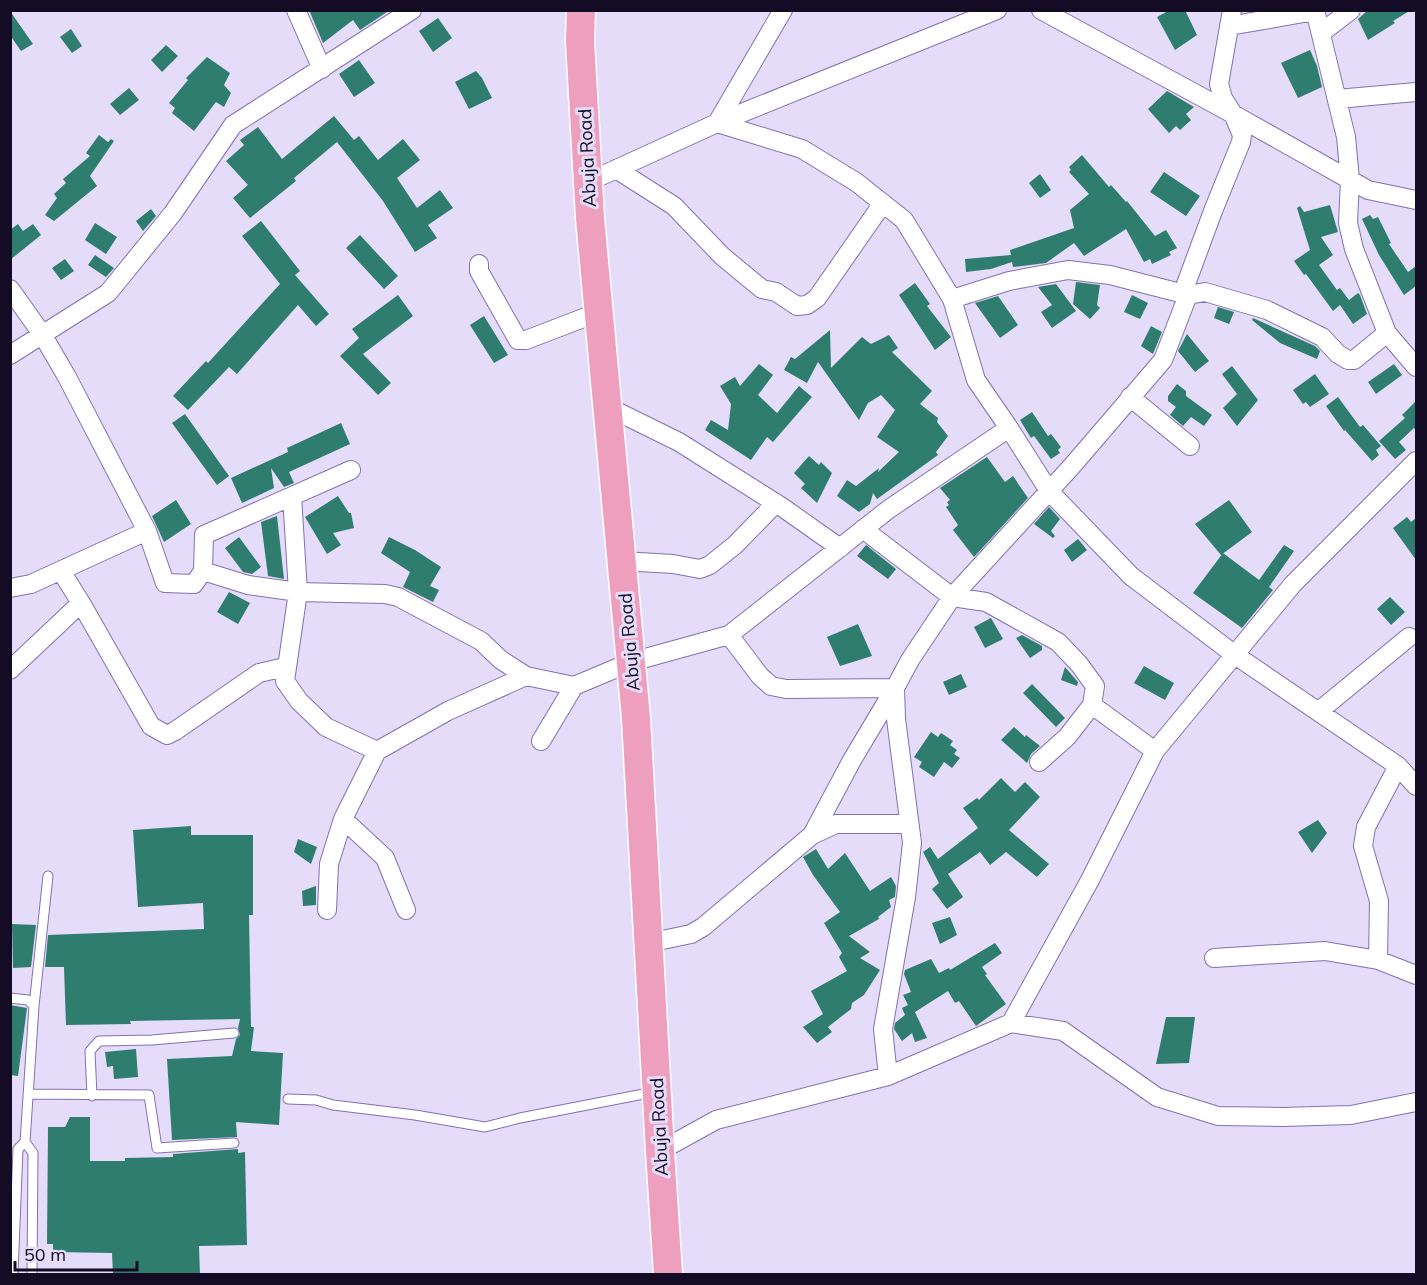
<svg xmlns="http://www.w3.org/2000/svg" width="1427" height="1285" viewBox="0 0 1427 1285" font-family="Mulish,sans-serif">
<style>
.building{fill:#2f7d6f}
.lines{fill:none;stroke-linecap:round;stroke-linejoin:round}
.service-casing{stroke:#856fb1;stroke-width:11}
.minor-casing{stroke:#856fb1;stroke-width:20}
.primary-casing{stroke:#fff;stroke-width:31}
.service{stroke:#fff;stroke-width:9}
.minor{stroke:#fff;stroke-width:18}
.primary{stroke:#ee9fbe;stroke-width:28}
.labels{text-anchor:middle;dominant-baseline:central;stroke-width:6;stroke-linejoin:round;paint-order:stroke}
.street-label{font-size:18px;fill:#140b24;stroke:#e5dcf9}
</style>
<rect width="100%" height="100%" fill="#e5dcf9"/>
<path class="building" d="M309,10H390L360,30L353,20L323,43Z
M1170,10H1185L1197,35L1175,50L1157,17Z
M1368,10H1411L1393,21L1395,23L1368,40L1358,19Z
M10,11L33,44L21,51L10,35Z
M438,18L452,38L433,52L419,31Z
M71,29L82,46L72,53L60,37Z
M166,45L178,56L162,72L151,60Z
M1310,50L1317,66L1322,87L1298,98L1281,63Z
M207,57L230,73L224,85L231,93L224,107L216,102L194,131L172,113L175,108L169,103L188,80L186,78Z
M359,60L375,83L354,97L339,74Z
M476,71L482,78L492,98L469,109L455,82Z
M129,88L139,100L120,115L110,104Z
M1167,91L1194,107L1186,114L1191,120L1180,130L1176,126L1169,133L1148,109Z
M334,116L354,140L359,136L378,160L403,139L420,160L397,178L417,208L440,190L453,208L428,225L437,238L415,252L383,201L337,142L294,178L296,181L250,218L233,198L248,185L226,161L244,145L240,140L258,127L282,159Z
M99,135L108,142L111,139L114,141L90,176L97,186L54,221L45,215L57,198L54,194L66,183L63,179L90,156L86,153Z
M1082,155L1109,187L1111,185L1126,202L1127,201L1155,236L1166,230L1177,248L1169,252L1171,255L1152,264L1150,259L1144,262L1126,229L1084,256L1074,243L1046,263L1013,267L1012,262L991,269L966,272L965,259L1011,255L1010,250L1074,228L1070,210L1089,194L1069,172L1071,170L1069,167Z
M1164,172L1200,196L1186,216L1150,192Z
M1040,174L1051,190L1040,198L1029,183Z
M1330,205L1338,232L1321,237L1333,255L1319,265L1337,290L1340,288L1349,300L1358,293L1360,295L1367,314L1353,324L1340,305L1333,311L1306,274L1304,275L1294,261L1310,250L1297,208L1300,206L1304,212Z
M151,209L156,216L143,231L136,221Z
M1370,215L1373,219L1378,217L1391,243L1389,244L1408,272L1416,266V286L1404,295L1379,255L1362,219Z
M261,221L300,271L295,275L329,314L316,326L298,305L237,374L229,367L188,410L173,396L206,361L208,363L280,284L242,236Z
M95,223L117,237L106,254L85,240Z
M18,224L23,231L33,224L41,235L10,260V230Z
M360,235L398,276L384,289L346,248Z
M95,255L114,268L106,277L88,265Z
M65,259L74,271L61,280L52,268Z
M1076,282L1100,285L1097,305L1100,308L1090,319L1073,304Z
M915,283L930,304L927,306L951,337L935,350L899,295Z
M1056,284L1076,311L1052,328L1041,312L1052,305L1038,287Z
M398,295L413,316L363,354L391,383L378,395L340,356L359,338L352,329Z
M1132,295L1148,303L1140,319L1124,312Z
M998,296L1018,325L1000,338L975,303Z
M1218,307L1234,312L1229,324L1214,318Z
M484,316L508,355L494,363L470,325Z
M1253,318L1315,346L1320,351L1317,359L1280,343L1252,320Z
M1151,326L1162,332L1153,354L1141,346Z
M830,330L831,368L862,337L871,344L889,335L898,348L892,352L932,391L920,404L938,418L937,422L948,436L936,452L938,455L877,499L873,493L870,504L859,512L837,496L847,480L856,486L879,468L878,472L899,452L877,437L895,410L881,395L868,403L859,420L818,362L807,383L784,370L791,357L795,359Z
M1187,334L1209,361L1195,372L1178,351Z
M759,364L773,375L758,395L777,413L799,386L812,397L773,442L767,437L751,460L705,430L711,420L728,430L731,404L720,386L735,377L740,386Z
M1394,364L1402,375L1376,394L1368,382Z
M1232,366L1258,400L1237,426L1223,408L1237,394L1222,374Z
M1315,374L1329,394L1310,407L1306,402L1303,404L1293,390Z
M1177,384L1186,391V396L1212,415L1204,426L1191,417L1183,426L1170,415L1176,407L1168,401V396Z
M1338,397L1360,427L1363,425L1381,446L1376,450L1379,455L1372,461L1345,430L1344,431L1326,406Z
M1416,401V431L1414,428L1399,442L1406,450L1395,459L1379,441L1405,418L1402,415Z
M1032,412L1048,436L1051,434L1061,447L1058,450L1060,453L1051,459L1034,436L1031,438L1020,420Z
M185,414L229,476L217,485L172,423Z
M341,423L350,444L289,472L294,483L284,487L271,468L274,488L242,503L231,478L288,452L287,448Z
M809,456L819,465L821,462L832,473L817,503L801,488L805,484L794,473Z
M987,457L1005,482L1013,476L1028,498L974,557L953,530L958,525L946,507L949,505L947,502L950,500L940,488Z
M338,496L349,513H351L354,528L333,533L341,545L327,554L305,517Z
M176,500L191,524L164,542L152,516Z
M1229,500L1252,532L1221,555L1195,524Z
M1049,507L1060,519L1051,531L1055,536L1053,538L1034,524Z
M277,516L284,579L268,576L261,522Z
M1407,517L1411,522L1416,518V560L1393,528Z
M239,537L261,567L252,574L243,572L225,548Z
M389,537L415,550L441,567L430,586L439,590L433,602L403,587L410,572L381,553Z
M1078,539L1087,550L1072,562L1064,550Z
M866,545L896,569L888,579L857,556Z
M1284,545L1294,551L1269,587L1273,590L1242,628L1193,593L1223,553L1259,580Z
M229,592L250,603L238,624L217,612Z
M1390,597L1405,612L1391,625L1377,609Z
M991,618L1003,639L985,648L974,627Z
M858,624L872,656L840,666L827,637Z
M1022,635L1042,646V650L1030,658L1016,638Z
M1144,666L1174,683L1165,700L1134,683Z
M1065,667L1078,682L1077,686L1061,680Z
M961,674L967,687L949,695L943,682Z
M1032,684L1065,718L1056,727L1023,693Z
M1014,727L1025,737L1026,735L1040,746L1031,754L1027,763L1001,740Z
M931,732L938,737L941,733L953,741L950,745L957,750L954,754L960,758L952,768L944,762L934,777L919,767L922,762L914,757Z
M1001,778L1015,792L1025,782L1040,797L1009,830L1049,864L1037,877L1006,852L990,865L980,852L948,874L963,897L947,909L932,889L939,883L923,852L930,847L938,859L978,828L963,808L977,798L979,800Z
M1318,820L1327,833L1312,853L1298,832Z
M191,826V835H253V915H249L251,1027H254L251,1051L283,1053L279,1125L236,1122L237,1137L172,1140L167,1059L232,1056L236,1039L240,1035L238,1028L240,1019L130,1021L131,1024L66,1025L64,967H45L48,935L204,929L203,903L138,907L133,830Z
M298,839L317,847L311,864L294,852Z
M816,849L828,869L845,853L870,891L891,877L896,886L895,897L889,900L891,907L878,917L879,919L849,936L870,952L860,958L880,970L864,995L852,1003L851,1009L828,1027L832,1032L817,1043L803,1027L823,1014L811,991L847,971L839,957L842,953L824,923L840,912L813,875L803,857Z
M316,886V905L303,906L302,891Z
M950,917L957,935L940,944L932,923Z
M12,924L36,925L31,967L13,968Z
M995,943L1002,953L982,967L987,974L985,975L1006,1004L976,1026L959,1001L955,1003L948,991L915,1012L927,1038L915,1042L912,1033L902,1041L894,1029L895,1023L905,1015L902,1008L908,1005L903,995L911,992L904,974L905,970L931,959L939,973L949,968L950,970Z
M10,1005L27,1008L18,1076L10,1075Z
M1166,1017H1195L1189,1063L1156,1064Z
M136,1049L138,1077L114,1079L113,1066L107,1067L105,1052Z
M70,1117H90V1161H125V1158L173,1157V1154L238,1149V1153L245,1152L247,1245L199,1246L200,1275H113L112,1253L53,1252V1244H47L48,1127H65Z"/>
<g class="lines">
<defs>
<path id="service" d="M10,998L28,1000L34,1006
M28,1094L149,1095L157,1148L234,1143
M92,1096L90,1051L99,1041L152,1040L234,1033
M288,1099L316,1100L333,1105L415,1115L485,1127L520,1118L654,1092
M13,1274L18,1149L25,1142
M32,1274L33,1153L25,1142L34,1006L48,876"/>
<path id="minor" d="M296,10L322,69
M783,10L717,123L802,149L856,182L904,220L952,299L976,380L1009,428L1049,491L1131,576L1235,655L1398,766L1416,786
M1041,10L1233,114L1368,190L1416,200
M1315,10L1346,137L1350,180L1348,223L1354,249L1387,333L1416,367
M1229,26L1315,11
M1321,33L1351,10
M1337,99L1416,92
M616,169L674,206L722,256L762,289L776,292L797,306L807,305L817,298L883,203
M588,182L717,123L997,10
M479,264V271L518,340H526L599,312
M10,289L42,334L67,377L147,531
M952,299L1009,281L1068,270L1110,275L1188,295L1205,292L1267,310L1322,337L1338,354L1348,360H1354L1387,333
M10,355L108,293L173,213L233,125L412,10
M1130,397L1190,446
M608,407L679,442L782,507L840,548
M292,496L298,592L285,681L299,701L326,727L377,751L448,711L526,676
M863,529L952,597L986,602L1058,642L1079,664L1095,686L1092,705L1067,737L1039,762
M622,561L673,564L700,569L710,565L735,545L776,503
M203,571L204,535L351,470
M10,588L31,584L147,531L165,583L194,584L203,571L248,585L298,592L385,594L398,597L481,641L501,660L526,676L574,686L631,662L729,635L889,509L1009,428
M81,603L151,726L167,735L175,731L259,673L285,667
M729,635L760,676L771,686L786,689L895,688
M10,670L81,603L61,571
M1092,705L1155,751
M1319,711L1409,637
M541,741L574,686
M343,819L385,858L406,910
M812,835L852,760L895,688
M327,910L329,864L343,819L377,751
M648,943L691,934L703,927L812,835L836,824H909
M1214,958L1325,951L1378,960L1416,975
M1378,960L1379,901L1363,846L1366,827L1398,766
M1011,1023L1090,880L1155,751L1293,584L1416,461
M888,1076L883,1029L906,897L912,843L896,719L895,688L910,660L952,597L1072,466L1163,360L1188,295L1186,284L1213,211L1241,142L1242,135L1233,114L1223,98L1219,84L1232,10
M660,1151L716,1120L888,1076L1011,1023L1063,1031L1157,1097L1218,1116L1282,1117L1351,1115L1416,1102"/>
<path id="primary" d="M581,10L580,41L590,218L636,718L660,1151L668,1274"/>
</defs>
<use href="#service" class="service-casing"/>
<use href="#minor" class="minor-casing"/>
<use href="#primary" class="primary-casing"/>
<use href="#service" class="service"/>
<use href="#minor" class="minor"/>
<use href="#primary" class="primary"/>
</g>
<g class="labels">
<g class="street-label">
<text transform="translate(587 158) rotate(-93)">Abuja Road</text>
<text transform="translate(629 642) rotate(-95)">Abuja Road</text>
<text transform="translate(659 1127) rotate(-93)">Abuja Road</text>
</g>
</g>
<rect width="1427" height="1285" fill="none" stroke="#140b24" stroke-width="24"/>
<path d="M15 1261v9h122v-9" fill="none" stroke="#140b24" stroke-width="3"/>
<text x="24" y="1261" font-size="18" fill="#140b24" stroke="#e5dcf9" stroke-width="4.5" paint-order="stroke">50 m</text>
</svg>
